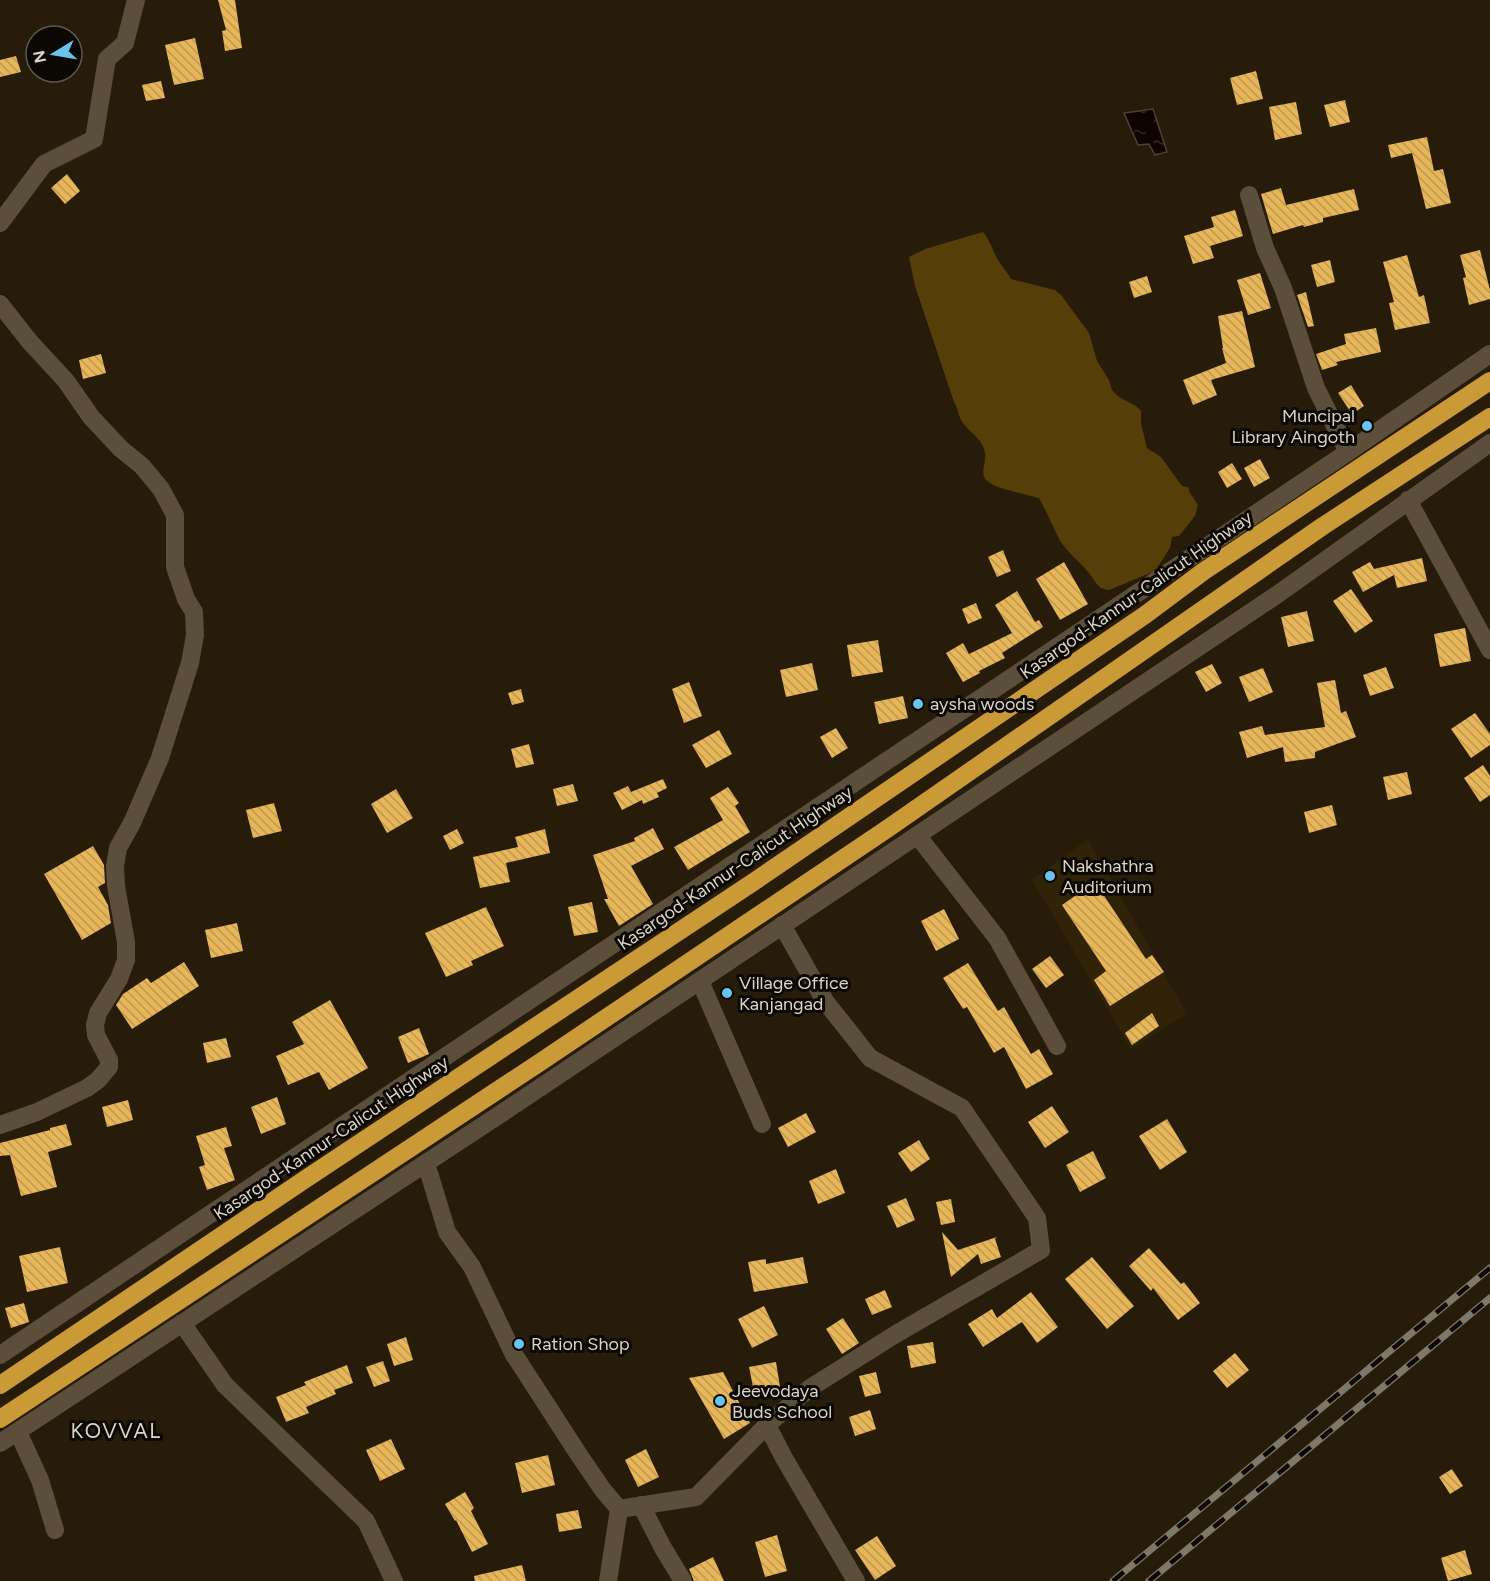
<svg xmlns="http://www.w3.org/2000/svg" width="1490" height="1581" viewBox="0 0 1490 1581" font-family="Figtree,sans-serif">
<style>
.built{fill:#302308}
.green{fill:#563e08}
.water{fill:url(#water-ripples);stroke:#4c423c;stroke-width:1.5}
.building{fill:url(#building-back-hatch)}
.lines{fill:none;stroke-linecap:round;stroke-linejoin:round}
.minor{stroke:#5b4f3b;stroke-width:18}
.highway{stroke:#ca9a36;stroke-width:18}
.rail-casing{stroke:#7f7768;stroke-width:7}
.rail{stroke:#0b0702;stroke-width:4.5;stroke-dasharray:14;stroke-linecap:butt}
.poi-dot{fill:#69c3f1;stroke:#0b0702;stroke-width:2}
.labels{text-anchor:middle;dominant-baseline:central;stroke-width:6;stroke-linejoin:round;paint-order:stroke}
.poi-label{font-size:18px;fill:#dbd4c9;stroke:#0b0702;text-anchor:start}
.street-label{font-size:18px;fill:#dbd4c9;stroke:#0b0702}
.quarter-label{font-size:21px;letter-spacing:1.5px;fill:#dbd4c9;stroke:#0b0702}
</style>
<defs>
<pattern id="water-ripples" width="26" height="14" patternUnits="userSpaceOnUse" patternTransform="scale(1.5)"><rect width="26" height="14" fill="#0e0300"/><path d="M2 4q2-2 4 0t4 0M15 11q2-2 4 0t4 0" fill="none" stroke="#302724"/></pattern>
<pattern id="building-back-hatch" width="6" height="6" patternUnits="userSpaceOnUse" patternTransform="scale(1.5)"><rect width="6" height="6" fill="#e6b659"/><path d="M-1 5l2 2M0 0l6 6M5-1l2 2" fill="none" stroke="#bd9852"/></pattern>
</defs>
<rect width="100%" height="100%" fill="#261c09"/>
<path class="built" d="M1088,839L1187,1014L1131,1049L1032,880Z"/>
<path class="green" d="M983,232C990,240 992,249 997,258C1001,266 1007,271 1011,279L1055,290L1061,295L1089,333L1097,361L1109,380L1112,390L1119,397L1136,406L1141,411V423L1147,448L1161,457L1182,486L1188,487L1190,493L1198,505L1195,516L1179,536L1172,537L1170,548L1155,571L1109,590C1097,589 1096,582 1089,573C1080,562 1068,553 1060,541C1053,527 1047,512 1039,498C1027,494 1000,490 990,483C977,475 987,464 985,453C983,438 968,432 961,420C958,414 958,408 954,402L915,286L909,257L925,249Z"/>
<path class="water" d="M1153,109L1167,152L1155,155L1149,144L1138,145L1124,113Z"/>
<path class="building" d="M218,0H235L242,48L225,51L222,31L226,30Z
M195,38L204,79L174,85L165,45Z
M16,56L21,72L0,77V60Z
M1256,71L1263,99L1237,105L1230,78Z
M161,81L165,98L146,101L142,85Z
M1345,100L1350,122L1330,127L1324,105Z
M1296,102L1302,134L1275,140L1269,107Z
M1427,137L1434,171L1443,169L1451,203L1426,209L1412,153L1391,158L1388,145Z
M67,174L80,191L65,204L51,188Z
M1281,188L1286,205L1354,189L1359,210L1323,218V222L1304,227L1303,225L1273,234L1261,194Z
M1235,210L1243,236L1210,246L1214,258L1193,264L1184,236L1214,227L1211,217Z
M1480,250L1490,290V299L1469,305L1463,278L1466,277L1460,255Z
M1407,255L1419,297L1424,295L1430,323L1395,330L1389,303L1394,302L1383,262Z
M1330,260L1335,282L1317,287L1311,265Z
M1260,273L1271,308L1248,315L1237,280Z
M1147,276L1152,292L1134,298L1129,282Z
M1306,292L1314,326L1308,327L1297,295Z
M1242,311L1255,367L1211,380L1217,395L1193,405L1183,380L1226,363L1222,348H1223L1218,316Z
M1376,328L1381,352L1336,362L1338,365L1322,370L1316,354L1346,344L1344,334Z
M101,354L106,373L83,379L79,360Z
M1351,385L1364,406L1352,414L1338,393Z
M1260,459L1270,478L1254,487L1244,468Z
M1232,463L1242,479L1227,488L1218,472Z
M1003,550L1011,571L997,577L988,557Z
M1422,558L1427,581L1397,588L1394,575L1363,592L1352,572L1370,562L1374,569Z
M1064,562L1088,604L1060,620L1036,579Z
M1351,589L1373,621L1355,633L1333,601Z
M1017,591L1035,622L1039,620L1043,627L1002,653L1005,658L979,671L980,673L963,682L946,653L963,643L969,654L1012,633L995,605Z
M976,603L982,618L968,624L962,609Z
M1307,611L1314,641L1288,647L1281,617Z
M1465,628L1471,661L1440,667L1434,634Z
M878,640L883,672L852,677L847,645Z
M812,663L818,690L786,697L780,670Z
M1212,664L1222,683L1206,692L1195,672Z
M1386,667L1394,688L1370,696L1363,675Z
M1263,668L1273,692L1249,702L1239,677Z
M1335,680L1341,713L1346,711L1356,737L1315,752V758L1285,762L1283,747L1247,758L1239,732L1262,726L1265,735L1325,727L1317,683Z
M689,682L702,716L684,723L672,689Z
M521,689L524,702L512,705L508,693Z
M903,696L908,718L879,724L874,702Z
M1475,713L1490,734V745L1471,758L1451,729Z
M836,728L848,748L832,758L820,737Z
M719,730L732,754L706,768L692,745Z
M529,744L534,764L516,768L511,749Z
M1483,765L1490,776V795L1480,802L1464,778Z
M1407,772L1412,794L1388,800L1383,777Z
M663,779L667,788L657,793L659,797L643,804L642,800L622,810L613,793L628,786L631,792Z
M573,784L578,801L557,806L553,789Z
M728,787L739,803L735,806L750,832L688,870L674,847L723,820L710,798Z
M396,789L413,818L387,833L371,804Z
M274,803L282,831L253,838L246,810Z
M1332,805L1337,825L1309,833L1304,812Z
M653,828L664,849L631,866L653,904L619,926L604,899H608L593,855L635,841L634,838Z
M457,829L464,843L450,850L443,836Z
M545,829L550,853L506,863L510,882L480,888L473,857L518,847L515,837Z
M93,846L104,865L105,883L98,887L108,905L111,923L82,940L44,874Z
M1095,882L1146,959L1152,955L1164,972L1110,1006L1094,980L1106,971L1062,905Z
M592,902L598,932L574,936L568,907Z
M486,907L504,946L471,961L473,965L446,977L425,933Z
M944,909L959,939L936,951L921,921Z
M237,923L243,951L211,958L205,930Z
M1050,956L1064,975L1046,988L1032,969Z
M184,962L199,986L132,1029L116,1005L123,994L147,978L151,983Z
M968,963L998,1011L1004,1007L1031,1054L1039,1049L1053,1074L1026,1089L1004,1047L994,1053L967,1007L963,1009L943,978Z
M330,1000L368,1068L329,1090L319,1072L288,1085L276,1056L304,1044L292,1022Z
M1152,1013L1159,1026L1132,1045L1125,1033Z
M419,1028L429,1054L408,1063L398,1037Z
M226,1038L231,1057L207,1063L203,1043Z
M277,1097L286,1124L261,1134L251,1107Z
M128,1100L133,1120L107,1127L102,1107Z
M1052,1106L1069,1132L1045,1148L1028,1122Z
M806,1113L816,1132L788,1147L778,1128Z
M1167,1119L1187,1152L1160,1170L1139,1136Z
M66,1124L72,1145L48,1152L57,1187L21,1196L10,1155L0,1156V1143L50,1130V1128Z
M226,1127L232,1146L224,1148L235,1180L207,1190L199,1167L205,1165L196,1136Z
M919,1140L930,1159L911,1172L898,1153Z
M1093,1151L1106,1178L1080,1192L1066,1165Z
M836,1169L845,1193L818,1204L809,1181Z
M906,1198L915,1220L897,1228L887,1206Z
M951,1199L955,1222L941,1225L936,1202Z
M942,1232L958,1250L997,1237L995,1239L1001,1257L981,1264L978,1254L951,1277Z
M60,1247L68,1283L27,1292L19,1256Z
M1149,1248L1181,1284L1184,1282L1200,1303L1178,1320L1153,1288L1151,1291L1129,1266Z
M803,1257L808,1283L754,1292L748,1262L766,1259V1264Z
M1092,1257L1134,1306L1107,1329L1065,1279Z
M885,1290L892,1307L872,1315L865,1299Z
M1031,1292L1058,1327L1037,1343L1022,1322L983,1347L968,1324L992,1309L997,1318Z
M24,1303L29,1322L11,1328L5,1308Z
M764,1306L778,1335L752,1348L738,1319Z
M843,1318L859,1343L842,1354L826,1329Z
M406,1337L413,1360L394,1366L387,1344Z
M933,1342L936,1363L911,1368L907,1346Z
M1235,1353L1249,1370L1227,1388L1213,1371Z
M383,1361L390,1381L374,1387L366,1367Z
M776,1362L780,1387L754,1392L749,1367Z
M347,1365L353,1383L334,1390L336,1394L306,1407L309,1413L286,1422L276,1397L306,1385L304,1382Z
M723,1372L750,1423L724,1439L689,1378Z
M876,1372L881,1393L865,1397L859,1376Z
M870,1410L876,1429L855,1436L849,1417Z
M391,1439L405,1469L380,1481L366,1450Z
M646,1449L659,1477L638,1487L625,1460Z
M548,1455L555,1485L522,1493L515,1463Z
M1452,1469L1463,1486L1450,1494L1439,1477Z
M465,1492L474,1508L471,1511L488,1544L472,1552L456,1520L455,1521L445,1504Z
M578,1510L582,1528L559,1532L556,1514Z
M777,1535L787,1571L765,1577L755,1542Z
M877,1536L896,1566L875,1580L855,1550Z
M1465,1550L1472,1574L1448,1581L1441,1558Z
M713,1557L724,1581H694L689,1569Z
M522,1565L526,1581H475L474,1576Z"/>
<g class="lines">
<path class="minor" d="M1249,195L1265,248L1283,288L1316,388L1348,452
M0,223L44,164L94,139L107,59L125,43L136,0
M0,304L30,342L66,381L91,417L121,449L142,466L161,489L175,515V567L186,599L194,612L195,635L190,663L160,758L132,823L118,848L115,866L116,886L126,942V960L119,979L98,1013L95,1025L96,1035L109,1060V1067L98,1080L87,1088L37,1112L0,1125
M1408,500L1490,650
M917,835L997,938L1057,1046
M782,925L825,1001L870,1058L962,1108L1037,1218L1041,1250L896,1334L810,1388L767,1425L784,1458L856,1581
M700,981L762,1124
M426,1163L447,1232L472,1267L513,1353L579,1455L603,1490L619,1509L608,1581
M182,1323L225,1385L366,1521L394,1581
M0,1355L1348,452L1490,354
M18,1432L40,1480L55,1530
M0,1443L499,1115L1278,594L1490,443
M641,1505L663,1548L683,1581
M619,1509L696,1497L767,1425"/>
<path class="highway" d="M0,1385L307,1178L755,881L1145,615L1204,571L1490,381
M0,1419L539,1063L887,829L1323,526L1490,417"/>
<defs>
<path id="rail" d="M1113,1581L1490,1268
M1149,1581L1490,1298"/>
</defs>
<use href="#rail" class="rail-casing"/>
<use href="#rail" class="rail"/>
</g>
<g class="poi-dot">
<circle cx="1367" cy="426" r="6"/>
<circle cx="918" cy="704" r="6"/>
<circle cx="1050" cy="876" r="6"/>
<circle cx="727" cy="993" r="6"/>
<circle cx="519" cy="1344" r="6"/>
<circle cx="720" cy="1401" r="6"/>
</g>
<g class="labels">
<g class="poi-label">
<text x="1355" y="416" text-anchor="end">Muncipal<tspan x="1355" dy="21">Library Aingoth</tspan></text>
<text x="930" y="704">aysha woods</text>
<text x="1062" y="866">Nakshathra<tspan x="1062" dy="21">Auditorium</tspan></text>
<text x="739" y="983">Village Office<tspan x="739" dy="21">Kanjangad</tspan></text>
<text x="531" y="1344">Ration Shop</text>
<text x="732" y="1391">Jeevodaya<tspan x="732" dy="21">Buds School</tspan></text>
</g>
<g class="street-label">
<text transform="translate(1136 595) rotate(-35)">Kasargod-Kannur-Calicut Highway</text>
<text transform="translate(735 868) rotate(-34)">Kasargod-Kannur-Calicut Highway</text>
<text transform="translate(331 1138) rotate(-34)">Kasargod-Kannur-Calicut Highway</text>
</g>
<g class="quarter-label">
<text x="116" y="1430">KOVVAL</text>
</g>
</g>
<g transform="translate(54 54) rotate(259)"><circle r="28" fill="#0b0702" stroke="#5e5952" stroke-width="1.5"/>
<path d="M0-4.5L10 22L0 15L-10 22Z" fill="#69c3f1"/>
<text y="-9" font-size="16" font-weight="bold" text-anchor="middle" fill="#dbd4c9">N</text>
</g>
</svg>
